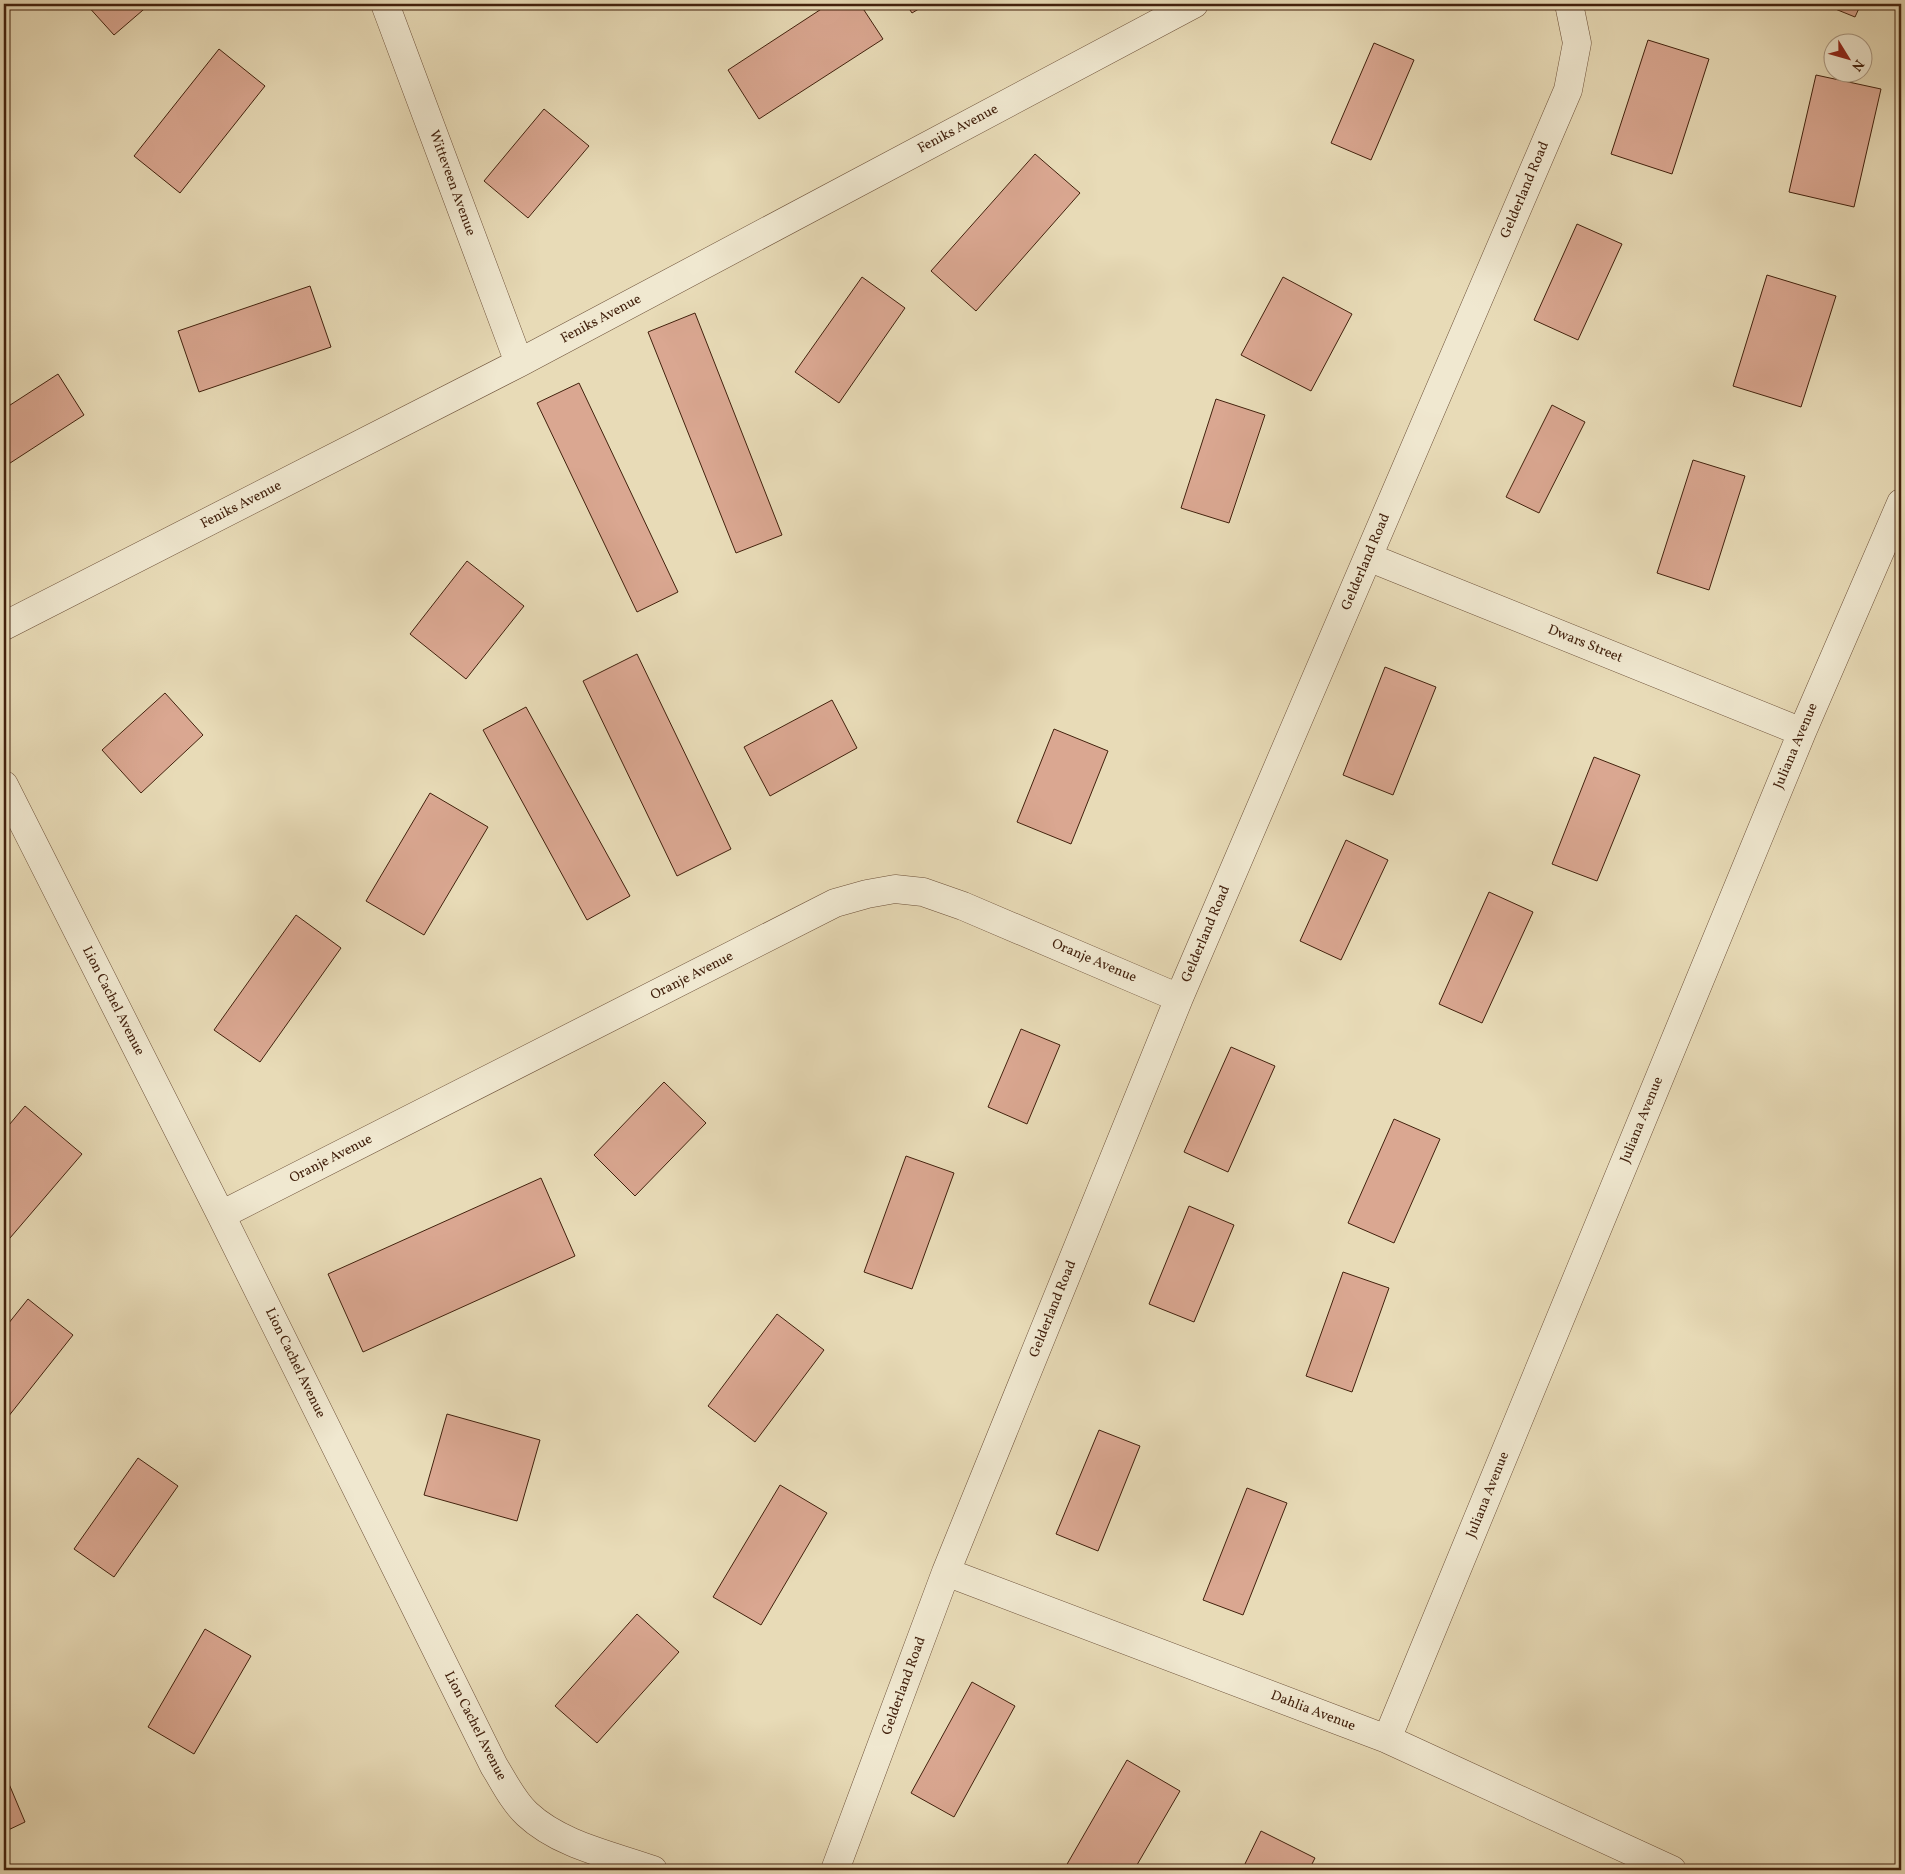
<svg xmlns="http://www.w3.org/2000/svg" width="1905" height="1874" viewBox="0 0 1905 1874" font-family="Vollkorn,serif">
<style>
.building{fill:#daa791;stroke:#42210d}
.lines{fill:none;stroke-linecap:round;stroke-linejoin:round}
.minor-casing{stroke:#6c5038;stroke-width:29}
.minor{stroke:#f0e8d0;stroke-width:28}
.labels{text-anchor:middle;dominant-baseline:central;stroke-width:4;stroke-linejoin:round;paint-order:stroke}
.street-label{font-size:14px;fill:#42210d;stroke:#f0e8d0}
</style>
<rect width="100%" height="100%" fill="#e8dbb7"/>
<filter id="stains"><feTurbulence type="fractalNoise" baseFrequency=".004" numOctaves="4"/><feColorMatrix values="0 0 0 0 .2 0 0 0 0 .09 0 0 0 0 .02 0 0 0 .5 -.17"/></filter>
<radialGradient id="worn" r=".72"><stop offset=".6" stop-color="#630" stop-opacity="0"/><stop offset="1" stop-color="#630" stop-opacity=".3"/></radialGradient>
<path class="building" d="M86,4H150L114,35Z
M829,4H860L883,39L759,119L728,70Z
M906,4H927L912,13Z
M1823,4H1861L1855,17Z
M1648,40L1709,59L1672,174L1611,154Z
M1374,43L1414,60L1371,160L1331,143Z
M219,49L265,86L180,193L134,156Z
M1816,75L1881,89L1854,207L1789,192Z
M544,109L589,146L528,218L484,181Z
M1035,154L1080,193L976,311L931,271Z
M1577,224L1622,244L1578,340L1534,320Z
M1767,275L1836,296L1801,407L1733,386Z
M862,277L905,308L839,403L795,372Z
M1283,277L1352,314L1311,391L1241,355Z
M310,286L331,347L199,392L178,331Z
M695,313L782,535L736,553L648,332Z
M58,374L84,415L4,467V409Z
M579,383L678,592L637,612L537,403Z
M1216,399L1265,415L1229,523L1181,508Z
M1552,405L1585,422L1539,513L1506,497Z
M1693,460L1745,476L1709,590L1657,573Z
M467,561L524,606L466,679L410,634Z
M637,654L731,849L677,876L583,681Z
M1385,667L1436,687L1393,795L1343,775Z
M165,693L203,735L141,793L102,750Z
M832,700L857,748L770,796L744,747Z
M526,707L630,896L587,920L483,730Z
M1054,729L1108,751L1071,844L1017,822Z
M1594,757L1640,775L1597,881L1552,864Z
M430,793L488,827L424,935L366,901Z
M1346,840L1388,860L1341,960L1300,941Z
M1489,892L1533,912L1482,1023L1439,1004Z
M296,915L341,948L260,1062L214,1030Z
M1021,1029L1060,1045L1027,1124L988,1107Z
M1231,1047L1275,1066L1228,1172L1184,1152Z
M664,1082L706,1123L635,1196L594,1155Z
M25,1106L82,1154L4,1245V1131Z
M1394,1119L1440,1139L1394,1243L1348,1223Z
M906,1156L954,1173L912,1289L864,1272Z
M541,1178L575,1256L363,1352L328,1274Z
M1189,1206L1234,1225L1194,1322L1149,1304Z
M1343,1272L1389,1288L1352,1392L1306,1376Z
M28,1299L73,1335L4,1422V1329Z
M777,1314L824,1350L755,1442L708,1406Z
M447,1414L540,1440L517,1521L424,1495Z
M1099,1430L1140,1446L1098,1551L1056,1534Z
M138,1458L178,1486L114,1577L74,1549Z
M780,1485L827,1513L761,1625L713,1597Z
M1247,1488L1287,1503L1243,1615L1203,1600Z
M637,1614L679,1652L597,1743L555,1706Z
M205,1629L251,1656L194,1754L148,1727Z
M972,1682L1015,1706L954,1817L911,1793Z
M1127,1760L1180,1791L1134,1870H1073L1066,1866Z
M4,1772L25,1822L4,1832Z
M1261,1831L1315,1858L1309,1870H1242Z"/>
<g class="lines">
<defs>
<path id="minor" d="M385,4L519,363
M1368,557L1802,732
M4,626L519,363L1194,4
M4,785L221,1215L494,1766C504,1782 513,1801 527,1814C560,1845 611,1855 653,1870
M221,1215L835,903L867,894L895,889L923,892L963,906L1179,998
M946,1572L1387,1739L1672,1870
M1387,1739L1802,732L1901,503
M835,1870L946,1572L1179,998L1568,90L1577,43L1569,4"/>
</defs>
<use href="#minor" class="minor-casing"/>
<use href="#minor" class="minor"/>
</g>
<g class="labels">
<g class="street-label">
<text transform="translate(958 129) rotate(-28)">Feniks Avenue</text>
<text transform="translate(452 183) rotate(70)">Witteveen Avenue</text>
<text transform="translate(1525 190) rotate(-67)">Gelderland Road</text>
<text transform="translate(601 319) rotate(-28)">Feniks Avenue</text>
<text transform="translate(241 505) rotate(-27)">Feniks Avenue</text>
<text transform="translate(1366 562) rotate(-67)">Gelderland Road</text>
<text transform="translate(1585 644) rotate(22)">Dwars Street</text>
<text transform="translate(1796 746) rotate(-67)">Juliana Avenue</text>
<text transform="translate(1206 934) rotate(-67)">Gelderland Road</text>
<text transform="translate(1094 961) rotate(23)">Oranje Avenue</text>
<text transform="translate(692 976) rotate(-27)">Oranje Avenue</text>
<text transform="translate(113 1001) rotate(63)">Lion Cachel Avenue</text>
<text transform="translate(1642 1120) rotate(-68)">Juliana Avenue</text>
<text transform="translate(331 1159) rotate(-27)">Oranje Avenue</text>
<text transform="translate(1053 1309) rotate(-68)">Gelderland Road</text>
<text transform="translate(295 1363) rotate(64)">Lion Cachel Avenue</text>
<text transform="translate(1488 1495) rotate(-68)">Juliana Avenue</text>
<text transform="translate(904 1686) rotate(-70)">Gelderland Road</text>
<text transform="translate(1313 1711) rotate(21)">Dahlia Avenue</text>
<text transform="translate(475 1726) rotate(63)">Lion Cachel Avenue</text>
</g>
</g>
<rect width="1905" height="1874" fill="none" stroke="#e8dbb7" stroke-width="20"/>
<rect x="5" y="5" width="1895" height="1864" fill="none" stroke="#42210d" stroke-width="2.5"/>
<rect x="10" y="10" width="1885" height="1854" fill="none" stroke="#42210d"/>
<g transform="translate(1848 58) rotate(127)"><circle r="24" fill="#f0e8d0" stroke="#aa9882"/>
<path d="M0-4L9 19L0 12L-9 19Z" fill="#8f2418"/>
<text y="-8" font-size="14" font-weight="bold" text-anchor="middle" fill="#42210d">N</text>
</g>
<rect width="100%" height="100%" filter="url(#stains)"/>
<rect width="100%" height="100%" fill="url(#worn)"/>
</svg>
